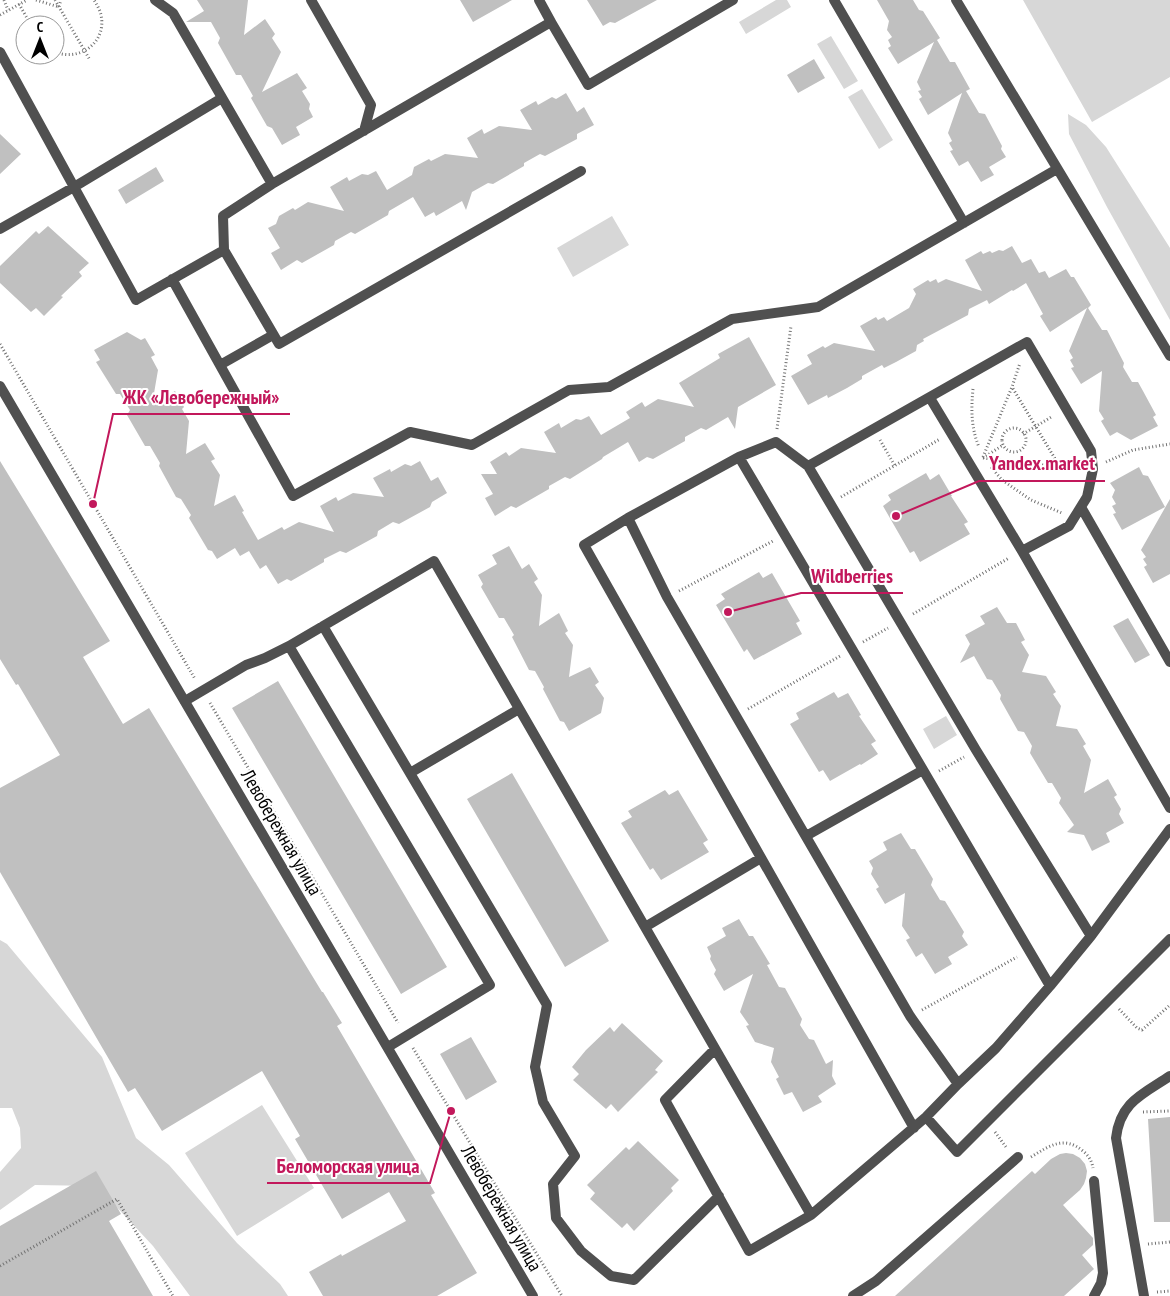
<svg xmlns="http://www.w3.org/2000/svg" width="1170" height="1296" viewBox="0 0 1170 1296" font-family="'PT Sans Narrow',sans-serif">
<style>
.green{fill:#d7d7d7}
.building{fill:#c0c0c0}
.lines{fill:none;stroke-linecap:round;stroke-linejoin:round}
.path{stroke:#727272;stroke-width:3;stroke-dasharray:1 2.5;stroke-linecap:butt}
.service{stroke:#505050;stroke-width:10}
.minor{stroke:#505050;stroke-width:10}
.labels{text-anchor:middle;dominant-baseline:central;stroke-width:4;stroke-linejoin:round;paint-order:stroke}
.street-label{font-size:19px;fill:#000;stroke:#fff}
.leader{fill:none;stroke:#c2185b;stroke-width:2}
.callout-dot{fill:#c2185b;stroke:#fff;stroke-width:2}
.callout-label{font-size:20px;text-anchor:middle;font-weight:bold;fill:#c2185b;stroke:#fff;stroke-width:4;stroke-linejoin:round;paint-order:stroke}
</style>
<rect width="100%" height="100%" fill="#fff"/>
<path class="green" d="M776,0H787L791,7L746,34L739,22Z
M1023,0H1170V77L1092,122Z
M831,36L858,81L844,89L817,44Z
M862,89L893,140L879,149L848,97Z
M1068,114L1086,125L1106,147L1170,248V320L1107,207L1069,134Z
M612,216L629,245L573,277L557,248Z
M946,716L957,735L934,749L923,729Z
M0,940L7,944L102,1057L136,1138L169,1165L237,1243L280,1284L288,1296H190L153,1246L97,1186L35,1185L0,1210V1172L21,1148L20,1128L12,1108H0Z
M262,1105L314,1188L237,1236L185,1153Z"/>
<path class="building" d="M197,0H248L244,35L265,19L275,34L272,38L281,52L262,92L297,73L307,88L302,91L310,104L309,109L313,117L296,127L300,135L282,145L272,128L267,126L251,98L253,96L241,75H236L218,43L220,38L211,22H186L204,11Z
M460,0H512L473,22Z
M587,0H657L615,23L610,22L603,26Z
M877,0H913L919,10L923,11L940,38L937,40L950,62H955L970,89L966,91L979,113L985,114L1002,146L1001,149L1006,157L989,167L994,175L981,182L968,161L959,166L950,151L953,150L949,143L952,141L948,133L962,93L928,115L919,99L922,97L918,91L921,90L917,82L934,42L898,64L888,48L891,46L888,40L892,37L887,30L889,21Z
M814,59L825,78L798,93L787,75Z
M566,93L577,112L584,107L594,125L577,134V139L545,156L540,154L524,163V166L493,184L488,183L472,192L466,210L462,201L436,216L434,212L425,217L413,197L389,211L388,215L355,234L351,232L335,241L334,245L302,263L297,260L281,270L271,253L280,248L268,228L276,224L279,216L293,208L295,210L308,202L344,211L330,187L347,177L349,181L362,174L368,175L376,171L387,190L412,175L414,167L429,159L431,161L445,154L478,158L467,138L482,129L484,134L499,126L532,130L520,110L536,101L538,105L552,97L556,99Z
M0,134L21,154L0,174Z
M156,167L164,181L126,204L118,190Z
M48,226L89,263L79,272L82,276L61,296L63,297L44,316L36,308L31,312L0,283V266L36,231L39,234Z
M1012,246L1022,263L1031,259L1039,273L1045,271L1049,278L1066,269L1071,277H1074L1091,305L1088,308L1102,330H1107L1124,363L1123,367L1132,382H1138L1143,391L1156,415L1153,417L1158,426L1131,440L1117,432L1110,436L1101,421L1104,419L1099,411L1102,371L1081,384L1071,368L1074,367L1070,360L1073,358L1069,351L1087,308L1050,332L1040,316L1043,314L1026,283L1013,291L1012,290L989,304L987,300L969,309L968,315L923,339L924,341L917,345L916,351L896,362L884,368L882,365L862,376V379L847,388L828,398L827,395L808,405L791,376L812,364L807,355L823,346L825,348L834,343L875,351L860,326L876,317L878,320L884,317L887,321L909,308L916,294L913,289L928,280L930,282L936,279L938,283L946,279L982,291L965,260L981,251L983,254L990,251L992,253L999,250L1003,251Z
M127,332L141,340L145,338L155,355L151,357L158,370L152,405L175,391L184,407L182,409L189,421L186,454L205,443L215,459L211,461L220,475L214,506L235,495L244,511L242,512L258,540L282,527L284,530L299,522L334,532L320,506L336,497L338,501L353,493L384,497L373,478L390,469L391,472L405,464L411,466L420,461L431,481L438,477L447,493L432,502L430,507L399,524L393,522L378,531L377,536L346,553L340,551L324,559V562L291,581L287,579L278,584L266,565L260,569L249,551L240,556L235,548L217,559L212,551L208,550L189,518L191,515L181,499L176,497L159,466L160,463L150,446H145L127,415L130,410L120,394H116L96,362L100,360L94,350Z
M749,337L776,385L738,407L735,429L728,417L706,430L701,428L685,437V441L653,459L647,457L639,462L628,442L603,457L602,459L570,479L565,477L549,486V489L516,508L511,506L495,516L485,498L493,494L481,474H497L490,462L506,452L509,456L521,448L556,453L544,432L559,423L561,428L576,419L581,420L589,416L601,435L630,418L626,412L642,402L645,407L658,399L694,407L679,383L720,358L718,354Z
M0,461L110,641L83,657L123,724L149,708L322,992H323L342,1023L337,1026L435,1193L431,1195L477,1273L437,1296H323L309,1272L341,1254L342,1256L406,1221L389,1192L342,1219L295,1139L300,1136L262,1071L162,1131L135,1088L128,1092L0,872V788L60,755L18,684L16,685L0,659Z
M1139,467L1143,475L1148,476L1165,507L1122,530L1113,514L1116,513L1112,506L1116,504L1112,497L1115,490L1110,483Z
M926,473L930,480L939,474L952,496H951L968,522L964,524L970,534L920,562L914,551L910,553L883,506L891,500L888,495Z
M1170,499V574L1153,583L1144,567L1147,565L1143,559L1146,557L1141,550Z
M509,546L522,569L529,564L538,579L534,582L542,595L539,626L559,613L568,631L565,633L573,645L569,677L590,667L599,682L595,685L604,698L601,713L569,731L564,722L560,721L543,689L544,687L535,671L529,670L512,637L514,635L504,618H499L481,587L483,584L478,575L497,564L492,555Z
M759,572L763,578L772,573L800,621L796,623L802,634L754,660L747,649L744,652L716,605L725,599L721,594Z
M997,607L1007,623H1016L1025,640L1021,642L1029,655L1022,672L1046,676L1056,692L1053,694L1061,706L1056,726L1077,729L1086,744L1083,746L1091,760L1084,793L1108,779L1117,795L1114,797L1121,809L1119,814L1124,823L1106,833L1110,842L1092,851L1084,835L1067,832L1074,825L1059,803L1061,798L1052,783H1048L1030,753L1032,746L1024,732L1018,731L1000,699L1001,695L992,680L987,679L974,656L960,663L970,644L965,635L985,624L980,616Z
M1128,618L1150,655L1135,663L1113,626Z
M278,681L447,967L401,994L232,708Z
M834,692L838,698L848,693L861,715L859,716L876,741L871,744L878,754L861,765L860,764L830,781L823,770L819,772L790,724L799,719L796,713Z
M512,773L609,941L565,967L467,799Z
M665,790L669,795L678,790L708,840L703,843L709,852L661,880L653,868L650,870L621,823L632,817L628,811Z
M901,833L911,849H915L933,879L931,885L940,900L945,901L964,932L962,936L968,945L948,957L952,964L935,974L922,953L916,957L906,940L910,938L902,926L905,893L885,904L876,889L879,887L871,874L873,868L869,861L887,850L883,842Z
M739,919L749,936H753L770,964L767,965L779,987L785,988L802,1019L800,1025L809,1039L814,1040L826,1064L833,1060L832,1076L836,1084L818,1096L822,1102L803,1112L792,1092L784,1095L776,1079L779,1077L771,1062L774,1048L755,1042L746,1026L749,1025L740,1012L753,974L724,991L714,974L716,970L710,959L711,956L707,947L726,936L722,928Z
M622,1023L663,1061L655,1070L658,1072L618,1112L611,1104L606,1109L573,1080L579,1074L572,1067L586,1050L610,1027L614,1032Z
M471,1037L497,1082L466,1100L440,1054Z
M1170,1117V1222H1154L1148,1119Z
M638,1141L679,1180L671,1188L673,1191L634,1231L627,1223L622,1228L590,1199L595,1193L587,1185L626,1147L629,1150Z
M1066,1153L1073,1154L1080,1158L1085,1164L1087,1171L1086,1178L1084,1184L1080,1190L1063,1205L1093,1238V1245L1082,1255L1094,1269L1064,1296H895L1032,1171L1035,1174L1051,1159L1060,1154Z
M96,1171L121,1214L109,1221L153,1296H0V1226Z"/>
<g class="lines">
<path class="path" d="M4,0L8,10
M36,0L59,7L61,0
M55,0L90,60
M19,4L31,25
M0,15L27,0
M55,52C80,62 107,42 101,15C100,10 97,5 94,0
M0,344L195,679
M973,389C971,409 971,428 979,447
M1002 440a12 12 0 1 1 24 0a12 12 0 1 1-24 0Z
M777,429L791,326
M1023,434L1053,416
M880,440L895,466
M983,457L1012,387L1020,363
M983,458L1060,467L1012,387
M983,458L1003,445
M1106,462L1133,450L1170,444
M991,467L1002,480L1031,500L1062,513
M1060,467L1079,468
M841,497L940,439
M679,591L773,541
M913,614L1009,558
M863,642L888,628
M210,703L398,1023
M748,709L840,656
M939,771L964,757
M1119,1009L1137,1028L1142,1030L1170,1005
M922,1010L1017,957
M413,1048L562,1296
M1143,1112L1170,1111
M995,1132L1006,1147
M1031,1157C1049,1146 1064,1135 1083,1151C1088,1155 1092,1161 1093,1168
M1148,1244L1170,1242
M0,1266L117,1199L173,1296
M1157,1292L1170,1291"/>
<path class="service" d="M155,0L173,13L272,184
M311,0L371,105L364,131
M539,0L551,22
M834,0L964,223
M956,0L1170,356
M0,52L136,300L224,250L223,216L272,184L551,22L588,85L733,0
M0,229L74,187L222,98
M224,250L279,344L581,171
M172,279L293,496L410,432L472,445L569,390L609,387L732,319L818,307L1057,169
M220,365L273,335
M930,398L1022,551L1170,808
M739,457L852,649L1050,986
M808,466L1027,342L1091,451L1093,469L1087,497L1069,526L1022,551
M1081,507L1170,662
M628,518L584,545L914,1128
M323,626L547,1005L535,1067L543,1102L575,1156L553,1184L556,1218L581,1251L611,1276L634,1280L719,1196
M289,646L434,561L811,1215
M185,701L246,665L265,658L289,646L490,985L388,1047
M410,773L519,709
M806,836L923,770
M645,927L761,858
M715,1049L665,1100L749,1251L811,1215L926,1117L958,1084L996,1048L1050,986L1091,936L1170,829
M958,1084L910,1016L667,597L628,518L739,457L776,442L808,466L976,750L1091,936
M926,1117L957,1152L1170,939
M853,1296L876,1281L1018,1157
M1094,1296L1101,1283L1103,1273L1094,1181
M1144,1296L1116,1138C1120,1102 1143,1094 1170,1076"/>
<path class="minor" d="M0,386L533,1296"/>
</g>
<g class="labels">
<g class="street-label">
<text transform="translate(282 832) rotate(60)">Левобережная улица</text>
<text transform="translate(502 1208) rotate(60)">Левобережная улица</text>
</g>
</g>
<path class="leader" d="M93 504L113 414H290M896 516L979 481H1105M728 612L801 593H903M451 1111L430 1183H267"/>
<g class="callout-dot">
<circle cx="93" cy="504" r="5"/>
<circle cx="896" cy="516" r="5"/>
<circle cx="728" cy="612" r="5"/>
<circle cx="451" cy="1111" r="5"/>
</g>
<g class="callout-label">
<text x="201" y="404">ЖК «Левобережный»</text>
<text x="1042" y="470">Yandex.market</text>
<text x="852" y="583">Wildberries</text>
<text x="348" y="1173">Беломорская улица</text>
</g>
<g transform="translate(40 40)"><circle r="24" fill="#ffffff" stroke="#999999"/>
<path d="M0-4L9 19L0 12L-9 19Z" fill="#000000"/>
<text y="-8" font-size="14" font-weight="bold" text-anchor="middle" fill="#000000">С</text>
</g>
</svg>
